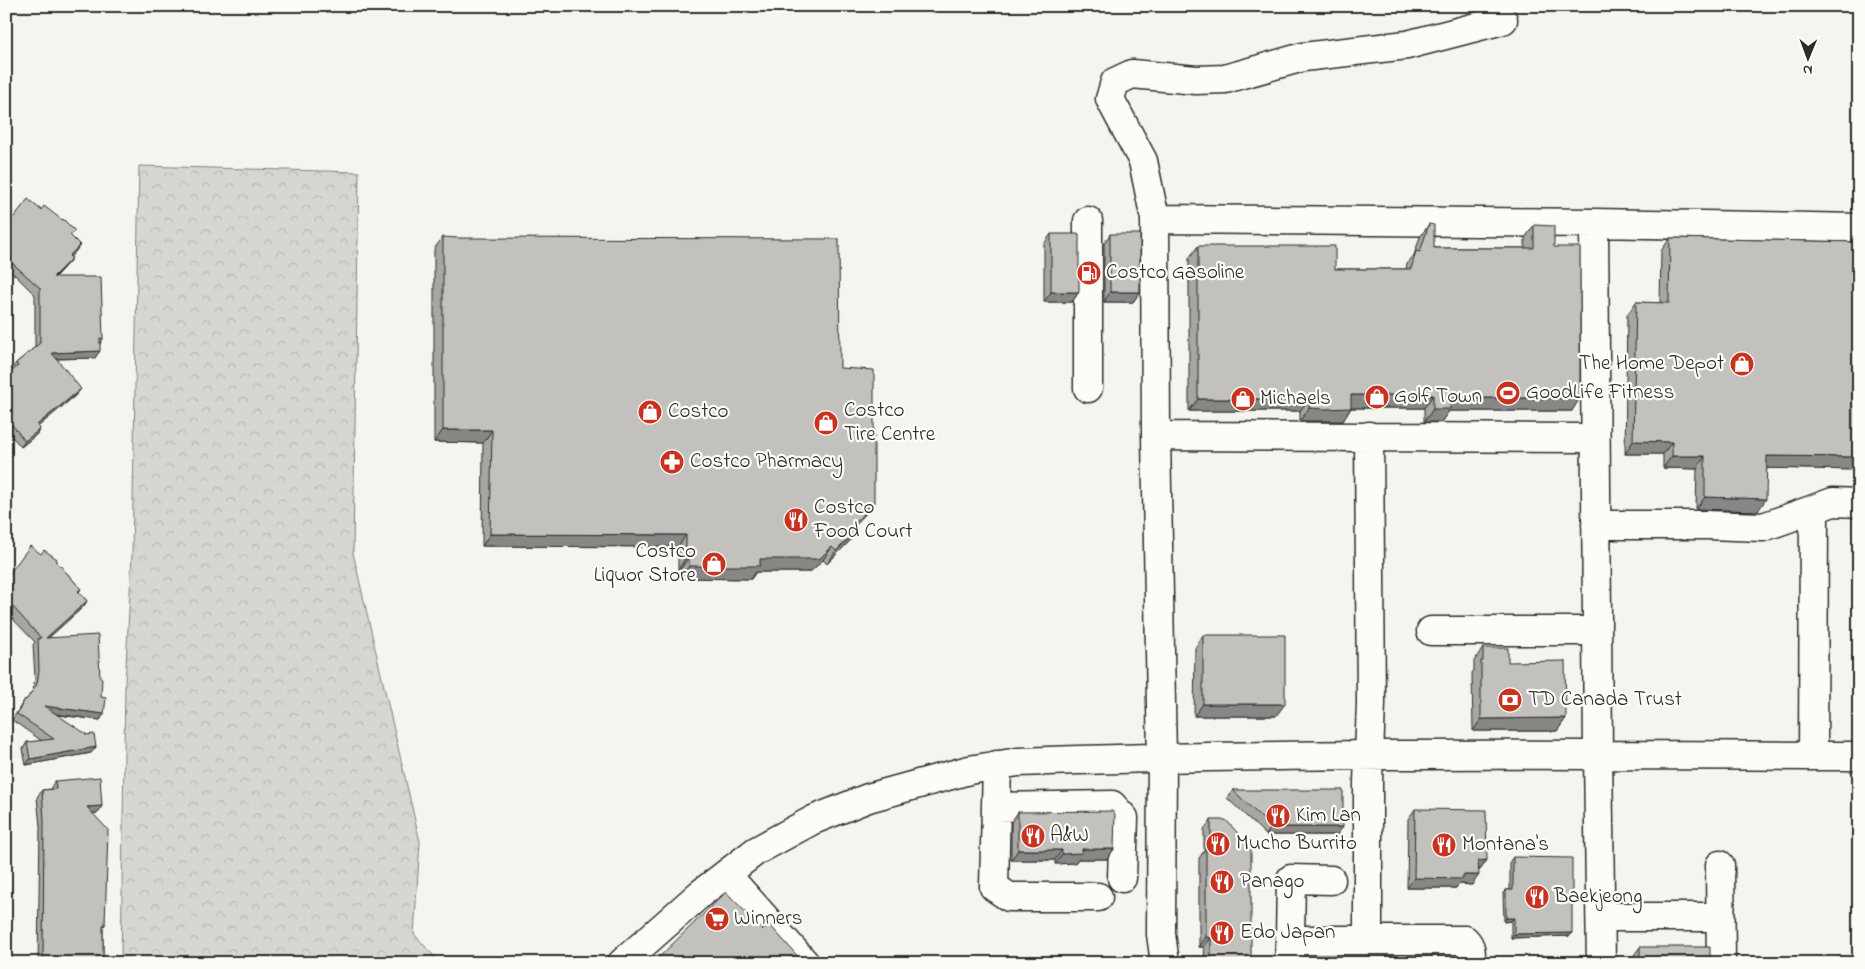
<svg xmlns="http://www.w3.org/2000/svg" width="1865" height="969" viewBox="0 0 1865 969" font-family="'Indie Flower',sans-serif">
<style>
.forest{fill:url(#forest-crowns);stroke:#81807e}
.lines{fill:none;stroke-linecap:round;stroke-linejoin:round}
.minor-casing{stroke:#2b2b2b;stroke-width:31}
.minor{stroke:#fdfcf7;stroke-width:28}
.wall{fill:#a7a6a3;stroke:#2b2b2b}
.shaded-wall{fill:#888785;stroke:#2b2b2b}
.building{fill:#c2c1be;stroke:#2b2b2b}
.labels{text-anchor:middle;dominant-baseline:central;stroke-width:4.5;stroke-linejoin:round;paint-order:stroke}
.poi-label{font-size:21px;fill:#2b2b2b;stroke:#fdfcf7;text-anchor:start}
</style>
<defs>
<pattern id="forest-crowns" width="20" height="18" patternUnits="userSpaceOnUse" patternTransform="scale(1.25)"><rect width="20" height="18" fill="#d7d6d2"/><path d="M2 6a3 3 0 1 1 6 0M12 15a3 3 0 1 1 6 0" fill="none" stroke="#b9b8b4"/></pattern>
</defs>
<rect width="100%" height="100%" fill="#f5f4ef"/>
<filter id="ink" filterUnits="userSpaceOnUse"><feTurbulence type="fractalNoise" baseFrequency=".02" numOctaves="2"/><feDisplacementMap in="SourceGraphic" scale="10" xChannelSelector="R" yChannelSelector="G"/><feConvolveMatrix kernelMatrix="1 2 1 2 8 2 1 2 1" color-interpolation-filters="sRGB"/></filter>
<g filter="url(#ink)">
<path class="forest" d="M139,166L359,172L353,553L420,842L414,934L440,963H121L125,683L132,556Z"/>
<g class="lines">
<defs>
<path id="minor" d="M1155,219L1594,223L1859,228
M1594,223L1598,755L1601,963
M1088,388V221
M1156,436L1595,438
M1596,525H1707L1763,527L1814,509
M1431,631H1597
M1813,756L1814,509L1833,502L1859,503
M997,765L994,887L1009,897H1098
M996,807L1112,805L1124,818L1122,878
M1720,865L1721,963
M726,874L805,963
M1601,917H1720
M1290,940L1291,879L1331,880
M1368,940V782L1371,703L1369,436
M622,963L700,894L756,851L813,820L868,798L933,780L969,770L1018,762C1298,752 1579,755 1859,756
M1165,963L1161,934L1162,758L1156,436L1155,219L1143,161L1110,99L1115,82L1132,74L1196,80L1225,79L1303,57L1407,45L1503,20
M1289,963L1290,940H1465C1472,947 1471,954 1471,963"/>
</defs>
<use href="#minor" class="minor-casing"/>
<use href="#minor" class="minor"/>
</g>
<path class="wall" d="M1429,224L1434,248H1525V238L1534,225L1554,247L1572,411H1449L1441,422H1424V408H1351L1343,421H1300V411H1189V258L1198,246L1335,269H1406L1407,264L1414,255L1420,237Z
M6,227L71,236L76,251L70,257L72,258L67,264L55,277L103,339L100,344L95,358L57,359L76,395L38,426L40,429L36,435L21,447L6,430V376L12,371L11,370L16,363L35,347V295L15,275L6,269Z
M1051,234L1079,292L1072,302H1044V244Z
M1110,234L1140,292L1133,302H1104V244Z
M443,237L840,368L865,515H863L854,527L857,531L848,543L827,564L823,560L810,572H756L751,579L680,578V570H678V547L482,546L483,443L434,442V249Z
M1670,238L1859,242V470L1767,468L1758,511L1696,509L1697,469L1663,468V454H1625L1627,315L1636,302L1660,303L1661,251Z
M41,554L56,561L81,589L79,592L87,601L83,607L49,637L101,697L104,714L100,720L57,715L85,735L96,747L91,753L26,765L23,749L27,742L42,741L12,720L25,699L26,700L33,691L35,677L33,645L35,642L6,612V578Z
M1203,635L1276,716H1194L1195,648Z
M1483,648L1508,662L1566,718L1557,731H1473L1472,673L1474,670V661Z
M55,781L98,813H92L105,925L103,927V963H38L40,826L37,797L42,790L51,789V787Z
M1233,790L1337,835H1266L1227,798Z
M1415,809L1487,860L1480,870H1478L1472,885L1459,884L1456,888H1407L1408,819Z
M1018,812L1114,849L1107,859H1078L1075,863L1055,864V860H1011V822Z
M1211,820L1251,963H1205L1204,947H1199V858L1204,851V830Z
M1513,857L1572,933L1570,936L1511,938V921L1504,922L1503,893L1506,890H1510V861Z
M1640,947L1710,963H1631V959Z"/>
<path class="shaded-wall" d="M80,245L76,251L65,263L69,256Z
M72,258L67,264L48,283L53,277Z
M1051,292H1079L1072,302H1044Z
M1110,292H1140L1133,302H1104Z
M100,351L95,358L47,359L52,353Z
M81,389L76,395L33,431L37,425Z
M1351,395H1433L1424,408H1351L1343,421H1300L1309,408Z
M1450,398H1580L1572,411H1449L1441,422H1424L1433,409Z
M1198,399H1309L1300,411H1189Z
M40,429L36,435L21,447L25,441Z
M443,430H492L483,443L434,442Z
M1633,441L1672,442L1663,454H1625Z
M1672,456H1705L1697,469L1663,468Z
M1767,456L1859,457V470L1758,468Z
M1705,497L1766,499L1758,511L1696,509Z
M865,503H874L856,525L843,537Z
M857,531L848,543L827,564L836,551Z
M490,534L686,535L678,547L482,546Z
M832,547L823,560L810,572H756L751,579L680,578L689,566L760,559Z
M686,557H689L680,570H678Z
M87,601L83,607L42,644L46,638Z
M1203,704H1285L1276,716H1194Z
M44,706L104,714L100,720L40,712Z
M1566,718L1557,731H1473L1481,719Z
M96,747L91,753L26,765L30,759Z
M102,806L98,813L83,814L87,807Z
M1271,827H1343L1337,835H1266Z
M1082,849H1114L1107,859H1078L1075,863L1055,864L1062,854Z
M1018,850H1062L1055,860H1011Z
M1487,860L1480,870H1471L1478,861Z
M1463,875H1479L1472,885L1459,884L1456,888H1407L1414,878Z
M1506,918H1514L1511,921L1504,922Z
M1572,933L1570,936L1511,938L1514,934Z
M1206,937L1211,938L1204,947H1199Z"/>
<path class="building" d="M28,199L41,210L44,206L62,220L63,219L75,231L70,235L80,245L69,256L72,258L53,277H101L103,339L100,338V351L52,353L81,389L37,425L40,429L25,441L6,417V376L18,366L16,363L40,343V288L19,269L6,258V227Z
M1429,224L1434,225V248H1534V225L1554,226V247H1580V398H1450V409H1433V395H1351V408L1325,409L1309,408V399H1198V246H1335V269H1411L1416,251L1420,252Z
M1051,234H1079V292H1051Z
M1110,234H1140V292H1110Z
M443,237L458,238L839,239L840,368L874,370V503H865V513L852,525L857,531L836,551L832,547L819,559H760V566H689V557H686V535L490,534L492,430H443Z
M1670,238L1859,242V457L1767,456L1766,499L1705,497V456H1672V442L1633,441L1636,302L1669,303Z
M30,546L41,554L44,550L57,559L56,561L81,589L78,591L87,601L46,638L98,635L100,678H102L101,697L106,698L104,714L44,706L86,734L85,735L94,734L96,747L30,759L27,742L54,739L17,714L25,699L26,700L37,684L39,671L38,638H41L13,607L6,602V578Z
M1203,635H1285V704H1203Z
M1483,648H1508V662L1565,661L1566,718L1481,719V661H1483Z
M100,777L102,806L87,807L108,830L105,925H103V963H43L44,820L42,790L56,789L55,781Z
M1233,790H1343V827H1271Z
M1415,809L1486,810L1487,860L1478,861L1479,875H1463V879L1414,878Z
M1112,811L1115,814L1114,849H1082V853L1062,854V850H1018V812Z
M1211,820H1226L1251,848V963H1211V938L1206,937V848H1211Z
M1513,857L1572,858V933L1514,934V918H1506V890H1513Z
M726,892L763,930L769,924L802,961L805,963H653Z
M1640,947H1710V963H1640Z"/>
</g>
<defs>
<symbol id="fuel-disc" viewBox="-11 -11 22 22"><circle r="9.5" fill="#c8321e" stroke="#fdfcf7"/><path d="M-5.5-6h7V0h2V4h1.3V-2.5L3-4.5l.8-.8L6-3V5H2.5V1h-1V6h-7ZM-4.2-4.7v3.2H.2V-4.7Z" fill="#fff"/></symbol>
<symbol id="shop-disc" viewBox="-11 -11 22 22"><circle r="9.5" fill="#c8321e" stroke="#fdfcf7"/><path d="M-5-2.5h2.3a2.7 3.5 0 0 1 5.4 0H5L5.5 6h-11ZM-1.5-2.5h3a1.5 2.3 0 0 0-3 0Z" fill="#fff"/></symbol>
<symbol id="stadium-disc" viewBox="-11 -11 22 22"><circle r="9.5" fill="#c8321e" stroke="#fdfcf7"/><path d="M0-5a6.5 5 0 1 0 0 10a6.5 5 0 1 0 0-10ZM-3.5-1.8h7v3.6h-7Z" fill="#fff"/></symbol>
<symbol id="pharmacy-disc" viewBox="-11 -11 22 22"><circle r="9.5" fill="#c8321e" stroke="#fdfcf7"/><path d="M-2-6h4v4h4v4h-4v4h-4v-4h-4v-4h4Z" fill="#fff"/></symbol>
<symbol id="restaurant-disc" viewBox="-11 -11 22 22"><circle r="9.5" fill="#c8321e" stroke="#fdfcf7"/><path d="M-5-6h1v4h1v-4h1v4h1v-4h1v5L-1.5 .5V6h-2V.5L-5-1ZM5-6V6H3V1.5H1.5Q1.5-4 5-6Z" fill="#fff"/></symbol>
<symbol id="bank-disc" viewBox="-11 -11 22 22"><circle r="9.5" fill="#c8321e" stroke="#fdfcf7"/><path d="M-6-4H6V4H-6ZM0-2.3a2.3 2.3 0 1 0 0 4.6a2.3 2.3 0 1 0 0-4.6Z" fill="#fff"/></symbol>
<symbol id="supermarket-disc" viewBox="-11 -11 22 22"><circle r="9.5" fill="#c8321e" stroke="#fdfcf7"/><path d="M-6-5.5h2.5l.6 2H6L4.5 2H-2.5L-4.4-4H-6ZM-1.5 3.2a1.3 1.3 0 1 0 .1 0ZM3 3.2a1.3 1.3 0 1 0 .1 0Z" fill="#fff"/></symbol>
</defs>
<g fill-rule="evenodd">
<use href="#fuel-disc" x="1075" y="259" width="28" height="28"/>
<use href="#shop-disc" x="1728" y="350" width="28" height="28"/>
<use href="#stadium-disc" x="1494" y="379" width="28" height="28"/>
<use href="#shop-disc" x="1363" y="383" width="28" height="28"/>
<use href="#shop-disc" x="1229" y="385" width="28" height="28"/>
<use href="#shop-disc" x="636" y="398" width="28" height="28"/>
<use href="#shop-disc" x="812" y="409" width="28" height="28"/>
<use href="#pharmacy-disc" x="658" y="448" width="28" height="28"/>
<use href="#restaurant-disc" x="782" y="506" width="28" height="28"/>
<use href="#shop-disc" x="700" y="550" width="28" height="28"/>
<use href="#bank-disc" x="1496" y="686" width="28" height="28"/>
<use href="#restaurant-disc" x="1264" y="802" width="28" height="28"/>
<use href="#restaurant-disc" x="1019" y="822" width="28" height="28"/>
<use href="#restaurant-disc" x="1204" y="830" width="28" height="28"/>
<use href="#restaurant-disc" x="1430" y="831" width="28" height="28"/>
<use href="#restaurant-disc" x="1208" y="868" width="28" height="28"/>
<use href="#restaurant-disc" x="1523" y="883" width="28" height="28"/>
<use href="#supermarket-disc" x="703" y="905" width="28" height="28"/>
<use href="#restaurant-disc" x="1208" y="919" width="28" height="28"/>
</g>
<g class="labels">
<g class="poi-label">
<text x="1106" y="273">Costco Gasoline</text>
<text x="1724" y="364" text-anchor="end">The Home Depot</text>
<text x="1526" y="393">GoodLife Fitness</text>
<text x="1394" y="397">Golf Town</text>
<text x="1260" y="399">Michaels</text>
<text x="844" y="411">Costco<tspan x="844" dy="24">Tire Centre</tspan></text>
<text x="668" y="412">Costco</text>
<text x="690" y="462">Costco Pharmacy</text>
<text x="814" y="508">Costco<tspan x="814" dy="24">Food Court</tspan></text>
<text x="696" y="552" text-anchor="end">Costco<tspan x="696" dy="24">Liquor Store</tspan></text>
<text x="1528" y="700">TD Canada Trust</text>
<text x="1296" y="816">Kim Lan</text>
<text x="1050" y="836">A&amp;W</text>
<text x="1236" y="844">Mucho Burrito</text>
<text x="1462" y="845">Montana's</text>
<text x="1240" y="882">Panago</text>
<text x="1554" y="897">Baekjeong</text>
<text x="734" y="919">Winners</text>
<text x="1240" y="933">Edo Japan</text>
</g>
</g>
<rect width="1865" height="969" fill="none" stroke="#fdfcf7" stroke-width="25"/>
<rect x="12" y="12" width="1840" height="944" fill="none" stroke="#2b2b2b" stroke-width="2" filter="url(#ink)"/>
<g transform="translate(1808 58) rotate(181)" stroke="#fdfcf7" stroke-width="4" paint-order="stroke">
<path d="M0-4L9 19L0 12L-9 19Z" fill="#2b2b2b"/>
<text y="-8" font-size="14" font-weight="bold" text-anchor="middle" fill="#2b2b2b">N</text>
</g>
</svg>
